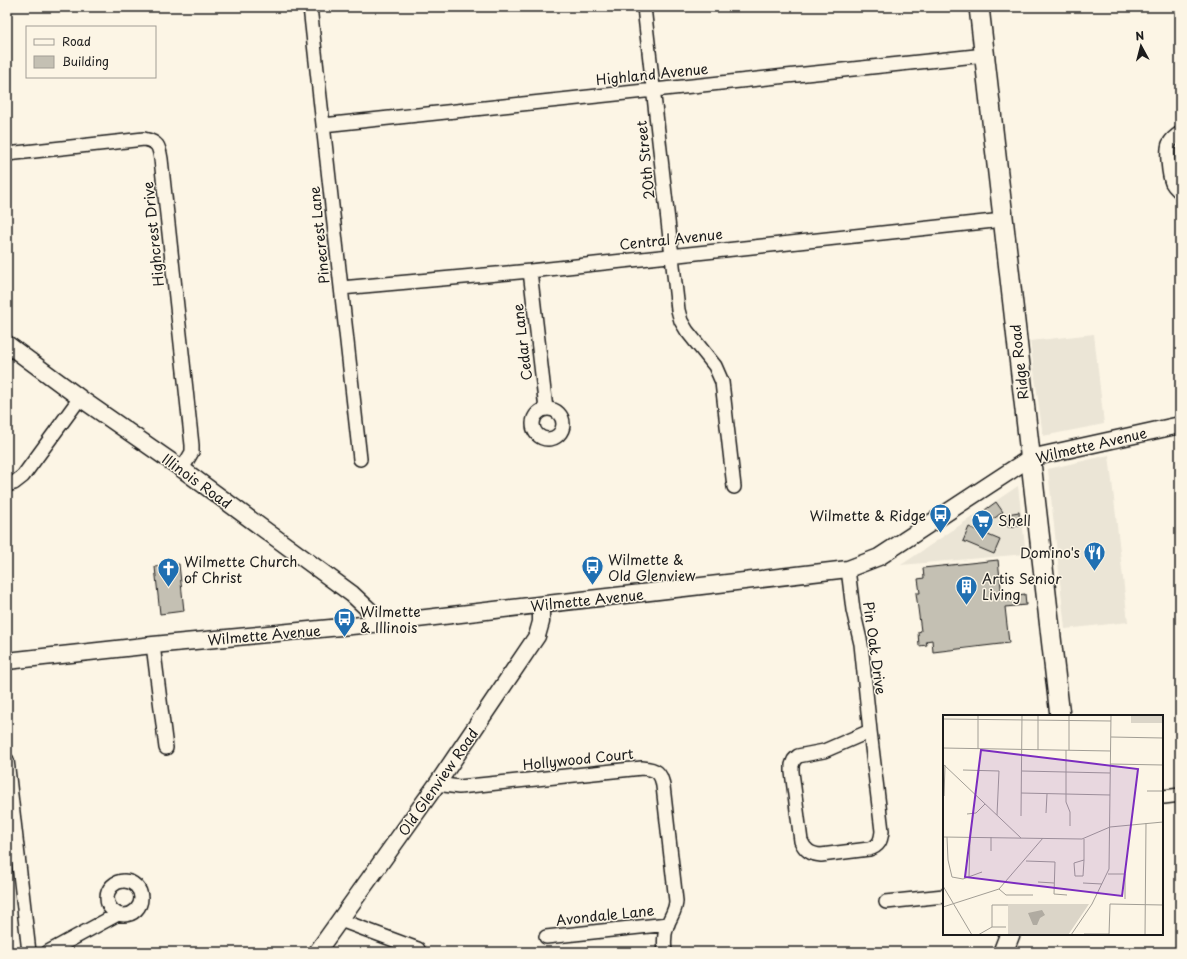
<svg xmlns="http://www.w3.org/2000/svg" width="1187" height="959" viewBox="0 0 1187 959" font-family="'Playpen Sans',sans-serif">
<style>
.built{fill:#ebe5d6}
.building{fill:#c4c0b3;stroke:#1c1c1c}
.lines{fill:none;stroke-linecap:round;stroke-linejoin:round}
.minor-casing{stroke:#1c1c1c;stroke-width:16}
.tertiary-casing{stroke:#1c1c1c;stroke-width:19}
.secondary-casing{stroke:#1c1c1c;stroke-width:22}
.minor{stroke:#fcf5e5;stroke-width:13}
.tertiary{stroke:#fcf5e5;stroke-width:16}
.secondary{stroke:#fcf5e5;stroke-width:19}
.labels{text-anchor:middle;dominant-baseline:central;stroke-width:3;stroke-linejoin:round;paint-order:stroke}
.street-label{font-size:14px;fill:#1c1c1c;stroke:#fcf5e5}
.poi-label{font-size:14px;fill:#1c1c1c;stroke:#fcf5e5;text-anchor:start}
.inset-road{fill:none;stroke:#a29e95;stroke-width:1}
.view{fill:#7b2cbf;fill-opacity:0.15;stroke:#7b2cbf;stroke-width:2}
.inset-edge{fill:none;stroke:#1c1c1c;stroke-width:2}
</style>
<rect width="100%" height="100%" fill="#fcf5e5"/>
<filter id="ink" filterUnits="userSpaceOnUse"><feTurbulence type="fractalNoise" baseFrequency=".025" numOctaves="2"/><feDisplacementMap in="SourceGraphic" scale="8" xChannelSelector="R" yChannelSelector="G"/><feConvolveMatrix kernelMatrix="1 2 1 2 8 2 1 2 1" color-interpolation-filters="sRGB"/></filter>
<g filter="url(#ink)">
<path class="built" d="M1094,334L1104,424L1043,436L1030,341Z
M1109,455L1128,622L1065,629L1048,469Z
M1018,486L1026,554L901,565Z"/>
<path class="building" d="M996,502L1003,512L992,520L985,510Z
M1019,512L1020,526L1008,527L1007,514Z
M969,527L1000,540L994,554L963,541Z
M998,560L1002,597L1025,594L1026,605L1005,607L1009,643L933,652L932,640L926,641L927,645L919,646L918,632L921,631L916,593H920L918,579L924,578L923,568Z
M179,564L184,611L160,614L155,567Z"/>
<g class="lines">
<defs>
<path id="minor" d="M310,7L360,459
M644,7L678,310L681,321L687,331L715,366L722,382L734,487
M323,125L985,55
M1180,133C1175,136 1171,140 1169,144C1166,151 1169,176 1172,183C1174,187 1177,189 1180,192
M7,154L144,139C158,142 159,146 161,159L192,445V452L182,469
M530,271L546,409
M341,288L530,271L1003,220
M533 424a15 15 0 1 1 30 0a15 15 0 1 1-30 0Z
M7,485L14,483L23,476L80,398
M848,569L853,610L861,644L870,731
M153,645L166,748
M870,731L882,831C881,841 879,846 869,849L821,855C810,854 805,850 801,841L792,772V765L794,760L798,756L824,751Z
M7,760L29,952
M437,784L459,787L642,768C656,769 661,772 663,786L676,901C676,911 670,917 667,926C664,934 664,943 665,952
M1162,796L1164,797L1180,795
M107 898a17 17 0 1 1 34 0a17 17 0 1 1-34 0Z
M886,902L944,896
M340,920L418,949
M546,937L668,924
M48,952L118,914"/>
<path id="tertiary" d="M7,344L80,398L182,469L352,594L383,623
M7,661L153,645L383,623L848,569L879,557L1030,458L1180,425
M317,952L437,784L537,636L541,622V605"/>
<path id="secondary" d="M979,7L1060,716
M1003,952L1010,934"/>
</defs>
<use href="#minor" class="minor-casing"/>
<use href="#tertiary" class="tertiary-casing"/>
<use href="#secondary" class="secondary-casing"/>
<use href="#minor" class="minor"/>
<use href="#tertiary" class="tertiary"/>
<use href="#secondary" class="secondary"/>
</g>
</g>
<defs>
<symbol id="bus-pin" viewBox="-11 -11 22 30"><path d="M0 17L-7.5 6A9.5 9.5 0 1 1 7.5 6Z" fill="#1f6fb2" stroke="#fcf5e5"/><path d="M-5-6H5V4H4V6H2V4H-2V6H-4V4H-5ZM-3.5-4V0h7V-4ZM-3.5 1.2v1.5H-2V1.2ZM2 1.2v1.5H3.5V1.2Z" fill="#fff"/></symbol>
<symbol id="supermarket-pin" viewBox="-11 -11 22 30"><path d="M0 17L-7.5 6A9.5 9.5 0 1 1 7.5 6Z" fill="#1f6fb2" stroke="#fcf5e5"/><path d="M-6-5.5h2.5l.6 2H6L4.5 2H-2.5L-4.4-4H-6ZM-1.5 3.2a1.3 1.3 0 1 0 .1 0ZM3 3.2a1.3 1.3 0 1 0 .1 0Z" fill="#fff"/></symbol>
<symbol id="restaurant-pin" viewBox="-11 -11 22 30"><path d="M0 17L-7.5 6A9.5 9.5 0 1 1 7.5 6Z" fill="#1f6fb2" stroke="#fcf5e5"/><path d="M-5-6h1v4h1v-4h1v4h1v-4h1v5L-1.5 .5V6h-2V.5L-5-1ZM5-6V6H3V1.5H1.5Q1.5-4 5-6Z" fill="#fff"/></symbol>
<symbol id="church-pin" viewBox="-11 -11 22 30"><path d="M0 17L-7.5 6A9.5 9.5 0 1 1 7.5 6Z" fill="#1f6fb2" stroke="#fcf5e5"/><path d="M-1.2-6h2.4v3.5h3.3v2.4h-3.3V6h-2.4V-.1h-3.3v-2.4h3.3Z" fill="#fff"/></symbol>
<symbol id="building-pin" viewBox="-11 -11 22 30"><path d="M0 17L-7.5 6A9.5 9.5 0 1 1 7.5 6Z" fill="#1f6fb2" stroke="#fcf5e5"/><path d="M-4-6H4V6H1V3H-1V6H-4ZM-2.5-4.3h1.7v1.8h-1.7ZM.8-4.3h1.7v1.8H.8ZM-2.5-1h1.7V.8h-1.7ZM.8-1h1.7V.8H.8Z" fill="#fff"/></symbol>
</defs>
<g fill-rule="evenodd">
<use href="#bus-pin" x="928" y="502" width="25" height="34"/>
<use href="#supermarket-pin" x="970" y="508" width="25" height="34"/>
<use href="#restaurant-pin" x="1082" y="540" width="25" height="34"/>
<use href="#bus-pin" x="580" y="554" width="25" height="34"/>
<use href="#church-pin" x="156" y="556" width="25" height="34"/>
<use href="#building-pin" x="954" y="574" width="25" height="34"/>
<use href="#bus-pin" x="332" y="606" width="25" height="34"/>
</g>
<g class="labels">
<g class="street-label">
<text transform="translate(652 74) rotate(-6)">Highland Avenue</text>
<text transform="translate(645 160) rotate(-96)">20th Street</text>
<text transform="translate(153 234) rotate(-96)">Highcrest Drive</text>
<text transform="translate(319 235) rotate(-96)">Pinecrest Lane</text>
<text transform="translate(671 239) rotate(-6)">Central Avenue</text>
<text transform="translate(522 342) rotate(-97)">Cedar Lane</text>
<text transform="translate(1019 362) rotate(-96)">Ridge Road</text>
<text transform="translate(1091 445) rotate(-13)">Wilmette Avenue</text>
<text transform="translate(197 481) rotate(36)">Illinois Road</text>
<text transform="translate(587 600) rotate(-6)">Wilmette Avenue</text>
<text transform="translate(264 635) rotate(-5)">Wilmette Avenue</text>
<text transform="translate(875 648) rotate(82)">Pin Oak Drive</text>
<text transform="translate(578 759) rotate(-6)">Hollywood Court</text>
<text transform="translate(438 782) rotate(-55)">Old Glenview Road</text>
<text transform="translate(605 915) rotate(-6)">Avondale Lane</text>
</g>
<g class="poi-label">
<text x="926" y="515" text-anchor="end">Wilmette &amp; Ridge</text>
<text x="998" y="520">Shell</text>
<text x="1080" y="552" text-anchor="end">Domino's</text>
<text x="608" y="559">Wilmette &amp;<tspan x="608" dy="16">Old Glenview</tspan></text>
<text x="184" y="561">Wilmette Church<tspan x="184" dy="16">of Christ</tspan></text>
<text x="982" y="578">Artis Senior<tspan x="982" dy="16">Living</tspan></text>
<text x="360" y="611">Wilmette<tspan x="360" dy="16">&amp; Illinois</tspan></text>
</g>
</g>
<g transform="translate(943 715)">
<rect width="220" height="220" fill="#fcf5e5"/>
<path d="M188,0H220V8H188ZM65,189H146L125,220H65Z" fill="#dbd5c8"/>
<path d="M99,195L102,200L97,203L94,210H90L85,198Z" fill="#b0aba1"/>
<path class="inset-road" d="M0,4L168,6M168,22L220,23M0,33L168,36M35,34V0M95,35V0M123,35V87L127,97V111M126,35V0M0,49L78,123M167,49L220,50M20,55L56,56L54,100M79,56L167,58M204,76H220M78,78L167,80M1,81L2,50M103,98L104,79M24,99L33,98L42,89M78,101L79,0M0,122L139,124L167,112L220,107M4,122L5,145L9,162L20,164L39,157M48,122V136M141,124V145M141,145L140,161H132L131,148ZM83,146L112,147L111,179L124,180M165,159H182V184M26,162L27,122M95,167L111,168M140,168L159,169M0,171L29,220M56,174L63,180H90M0,192L56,174L100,123M49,212V190H65M141,219H166M35,220L49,212H63M128,220L149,189L166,154L168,0M166,220L167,189L220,190M202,220L203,108"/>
<path class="view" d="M38,35L195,54L179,181L22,162Z"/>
<rect width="220" height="220" class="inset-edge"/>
</g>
<rect width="1187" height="959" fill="none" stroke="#fcf5e5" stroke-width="24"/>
<rect x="12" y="12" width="1163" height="935" fill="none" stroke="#1c1c1c" stroke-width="1.5" filter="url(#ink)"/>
<rect x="26" y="26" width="130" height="52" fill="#fcf5e5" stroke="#a29e95"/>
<rect x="34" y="39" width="20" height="6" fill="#fcf5e5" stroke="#a29e95"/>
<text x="62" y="46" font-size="12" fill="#1c1c1c">Road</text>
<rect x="34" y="56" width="20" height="12" fill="#c4c0b3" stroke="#a29e95"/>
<text x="62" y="66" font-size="12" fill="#1c1c1c">Building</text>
<g transform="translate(1141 46) rotate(353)" stroke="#fcf5e5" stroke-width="3" paint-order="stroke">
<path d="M0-3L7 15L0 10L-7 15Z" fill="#1c1c1c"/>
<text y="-6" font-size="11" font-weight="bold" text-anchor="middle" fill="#1c1c1c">N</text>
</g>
</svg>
